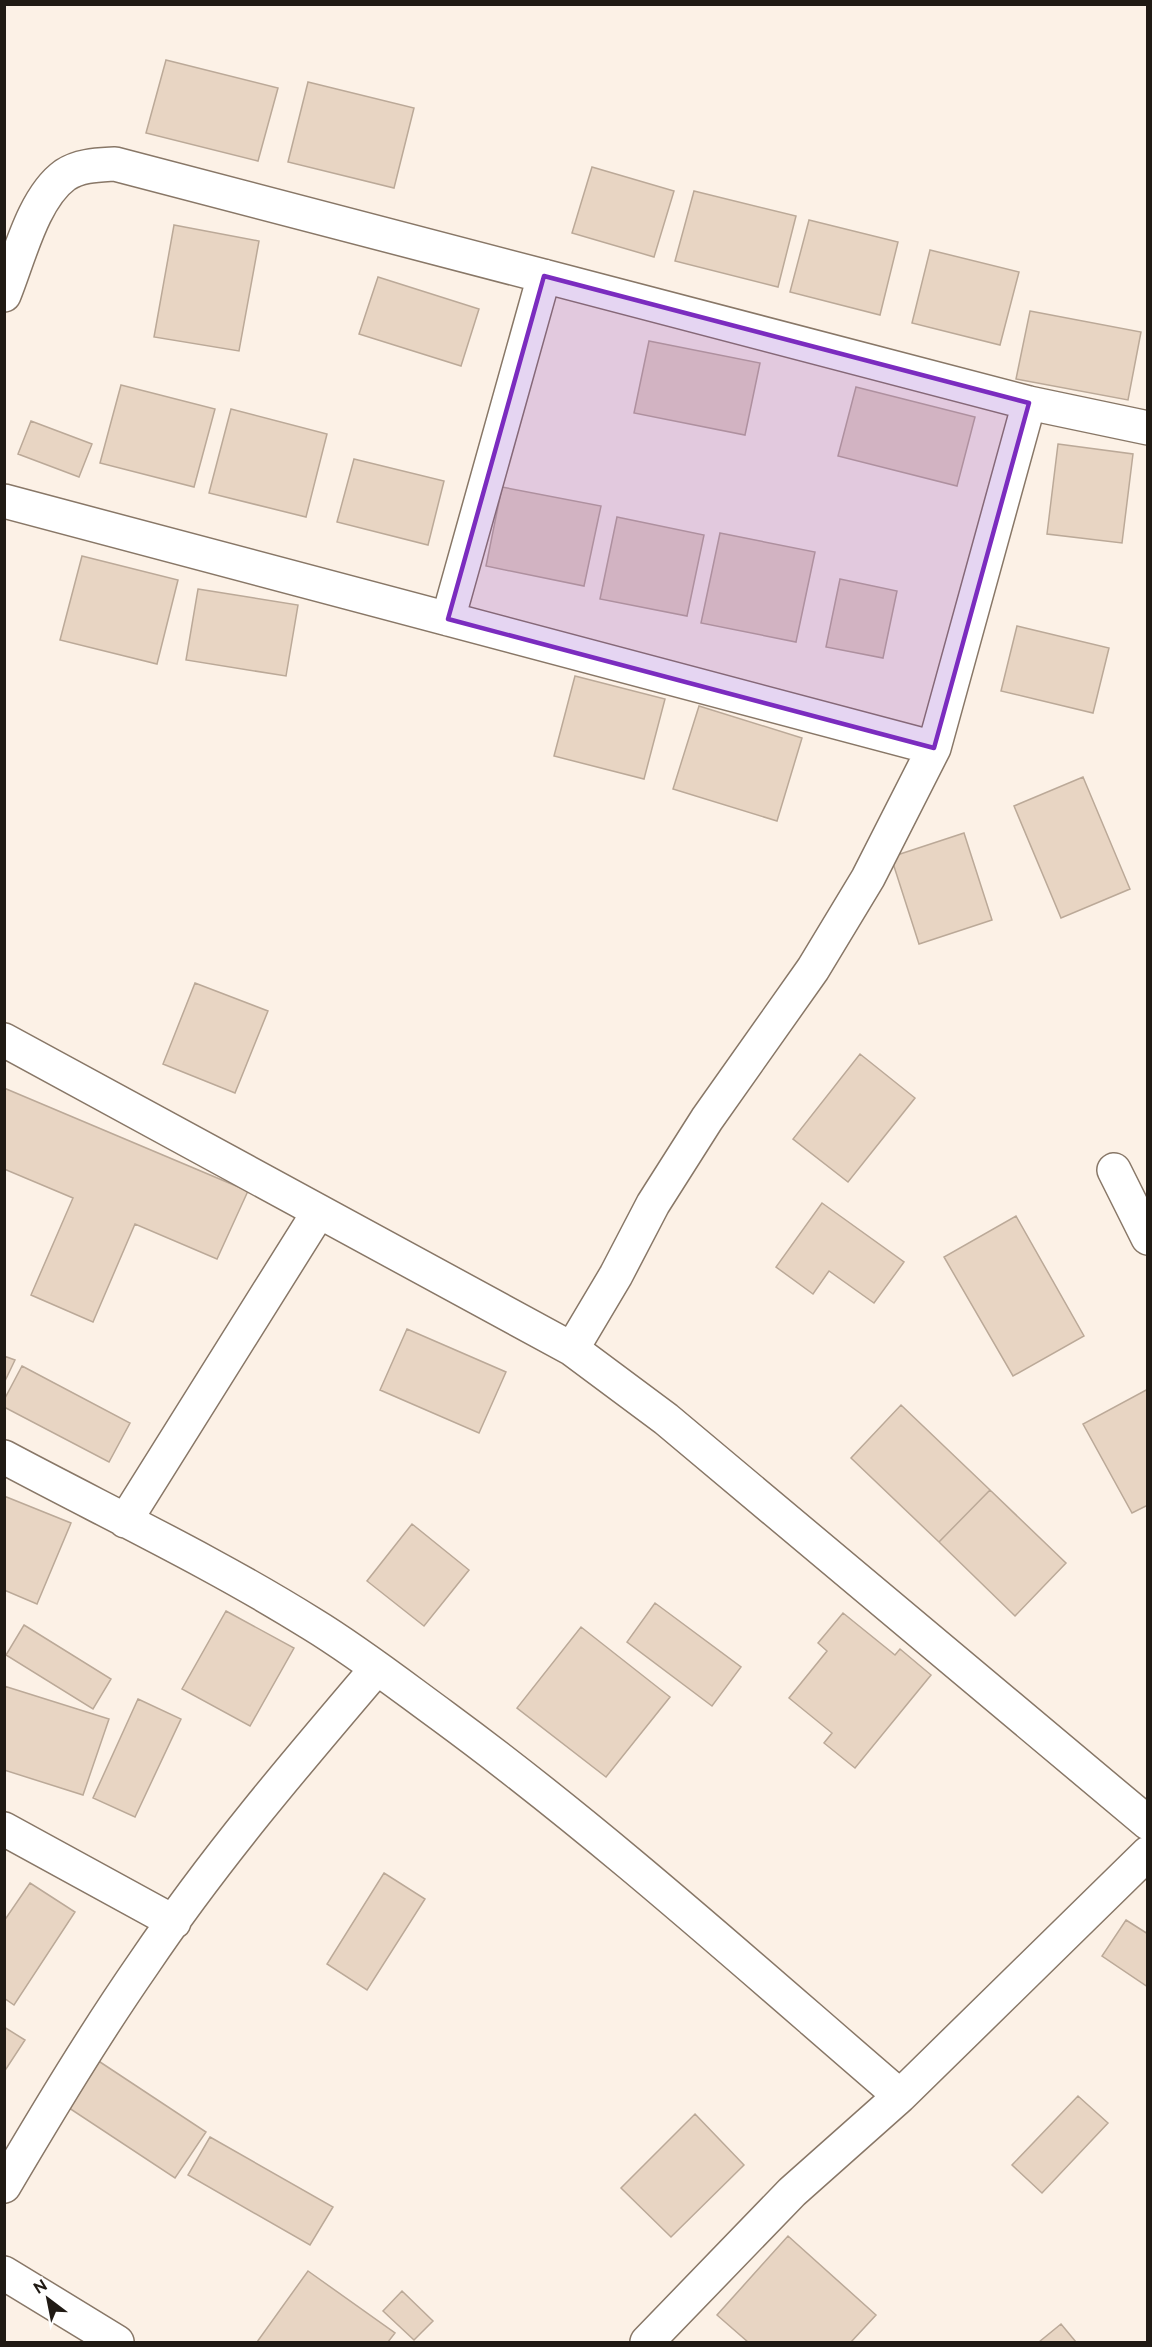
<svg xmlns="http://www.w3.org/2000/svg" width="1152" height="2347" viewBox="0 0 1152 2347" font-family="Raleway,sans-serif">
<style>
.building{fill:#e8d5c3;stroke:#bba998;stroke-width:1.5}
.lines{fill:none;stroke-linecap:round;stroke-linejoin:round}
.minor-casing{stroke:#887767;stroke-width:36}
.minor{stroke:#fff;stroke-width:33}
.marked{fill:#7b2cbf;fill-opacity:0.2;stroke:#7b2cbf;stroke-width:4.5;stroke-linejoin:round}
</style>
<rect width="100%" height="100%" fill="#fcf1e6"/>
<path class="building" d="M166,60L278,88L258,161L146,133Z
M308,82L414,108L394,188L288,162Z
M592,167L674,191L654,257L572,233Z
M694,191L796,216L778,287L675,261Z
M809,220L898,242L880,315L790,292Z
M174,225L259,241L239,351L154,337Z
M930,250L1019,272L1000,345L912,323Z
M378,277L479,309L461,366L359,334Z
M1030,311L1141,332L1128,400L1016,379Z
M649,341L760,363L745,435L634,413Z
M121,385L215,409L194,487L100,463Z
M856,387L975,417L957,486L838,456Z
M231,409L327,434L306,517L209,493Z
M31,421L92,444L79,477L18,454Z
M1058,444L1133,454L1122,543L1047,534Z
M354,459L444,481L428,545L337,522Z
M502,487L601,506L584,586L486,566Z
M617,517L704,535L687,616L600,599Z
M720,533L815,552L796,642L701,623Z
M82,556L178,580L157,664L60,640Z
M840,579L897,591L883,658L826,647Z
M198,589L298,605L286,676L186,660Z
M1017,626L1109,648L1093,713L1001,691Z
M575,676L665,699L644,779L554,756Z
M699,706L802,738L777,821L673,789Z
M1083,777L1130,889L1061,918L1014,806Z
M964,833L992,920L919,944L891,857Z
M195,983L268,1011L235,1093L163,1064Z
M860,1054L915,1098L848,1182L793,1139Z
M4,1088L248,1191L217,1259L135,1224L93,1322L31,1295L73,1198L4,1169Z
M822,1203L904,1262L874,1303L829,1271L813,1294L776,1267Z
M1016,1216L1084,1336L1013,1376L944,1257Z
M407,1329L506,1372L479,1433L380,1390Z
M4,1356L15,1360L4,1383Z
M22,1366L130,1423L109,1462L4,1407V1400Z
M1148,1389V1505L1132,1513L1083,1424Z
M901,1405L990,1490L939,1542L851,1458Z
M990,1490L1066,1563L1015,1616L939,1542Z
M4,1496L71,1523L37,1604L4,1590Z
M412,1524L469,1570L424,1626L367,1581Z
M655,1603L741,1667L712,1706L627,1642Z
M226,1611L294,1648L250,1726L182,1689Z
M843,1613L895,1655L900,1649L931,1675L855,1768L824,1743L832,1733L789,1698L827,1651L818,1643Z
M24,1625L111,1679L93,1709L6,1655Z
M581,1627L670,1697L606,1777L517,1708Z
M4,1686L109,1719L83,1795L4,1770Z
M138,1699L181,1719L135,1817L93,1798Z
M384,1873L425,1899L367,1990L327,1964Z
M30,1883L75,1912L14,2005L4,1998V1921Z
M1126,1920L1148,1934V1987L1102,1956Z
M4,2027L25,2040L4,2072Z
M97,2060L206,2132L175,2178L66,2106Z
M1078,2096L1108,2123L1042,2193L1012,2165Z
M695,2114L744,2165L671,2237L621,2188Z
M210,2137L333,2207L310,2245L188,2175Z
M788,2236L876,2315L851,2342H748L717,2315Z
M308,2271L395,2333L388,2342H257Z
M402,2291L433,2321L414,2340L383,2311Z
M1061,2324L1076,2342H1039Z"/>
<g class="lines">
<defs>
<path id="minor" d="M4,295C19,258 33,198 65,175C80,165 99,165 115,164L1029,403L1148,428
M4,501L934,748
M448,619L544,276
M4,1040L572,1349L666,1419L1148,1823
M1114,1170L1148,1238
M572,1349L616,1275L653,1204L707,1119L813,969L868,878L934,748L1029,403
M4,1457C107,1512 213,1562 312,1624C358,1652 400,1685 444,1717C603,1834 750,1967 900,2096
M125,1521L318,1213
M4,1829L174,1922
M4,2186C49,2110 94,2035 144,1963C214,1859 296,1763 377,1668
M4,2273L117,2342
M647,2342L792,2192L900,2096L1148,1853"/>
</defs>
<use href="#minor" class="minor-casing"/>
<use href="#minor" class="minor"/>
</g>
<path class="marked" d="M544,276L1029,403L934,748L448,619Z"/>
<rect width="1152" height="2347" fill="none" stroke="#201a14" stroke-width="12"/>
<g transform="translate(48 2299) rotate(328)" stroke="#ffffff" stroke-width="4.5" paint-order="stroke">
<path d="M0-4.5L10 22L0 15L-10 22Z" fill="#201a14"/>
<text y="-9" font-size="16" font-weight="bold" text-anchor="middle" fill="#201a14">N</text>
</g>
</svg>
